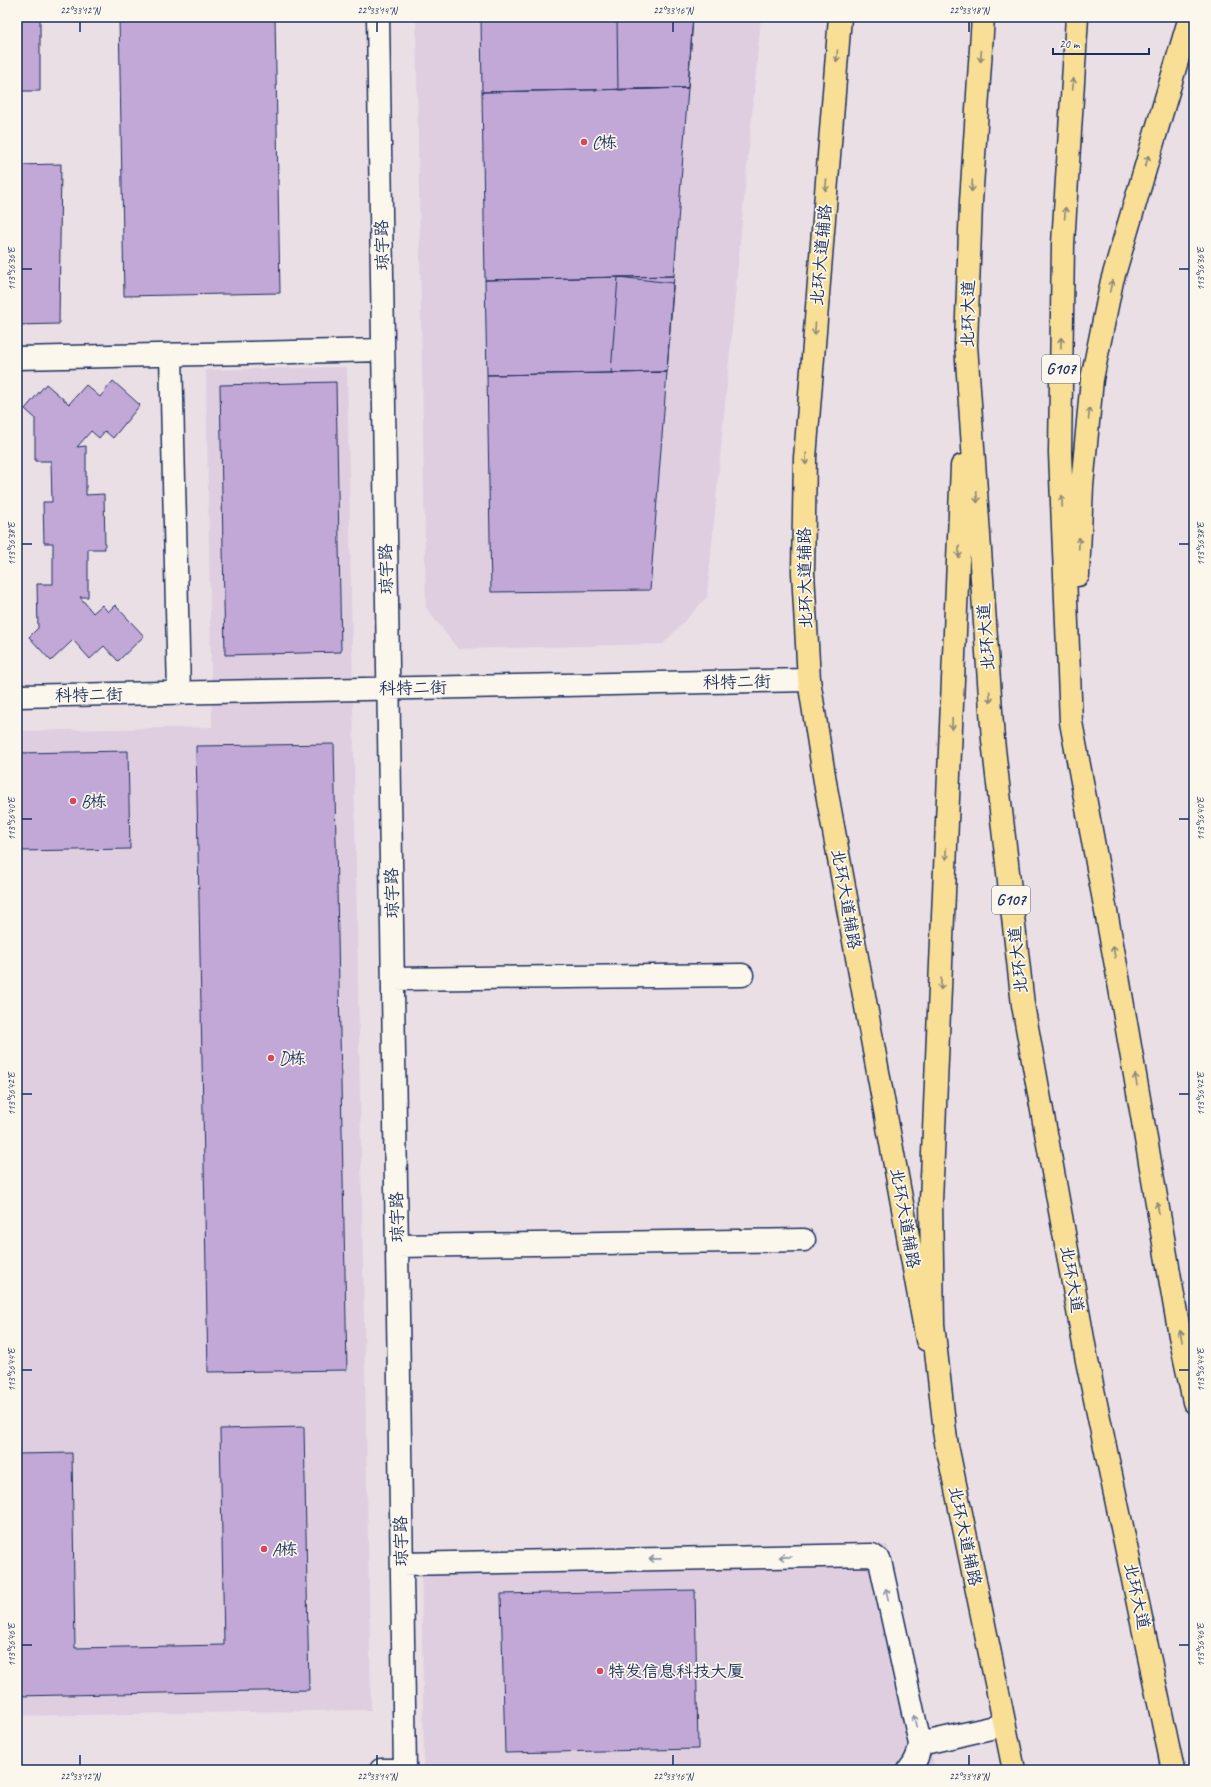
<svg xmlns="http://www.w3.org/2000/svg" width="1211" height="1787" viewBox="0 0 1211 1787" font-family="Caveat,'LXGW WenKai TC',sans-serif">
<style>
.built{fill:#decee0}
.building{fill:#c2a8d6;stroke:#1b2f5e}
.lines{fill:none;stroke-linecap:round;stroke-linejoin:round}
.minor-casing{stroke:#1b2f5e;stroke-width:25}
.major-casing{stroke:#1b2f5e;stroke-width:25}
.highway-casing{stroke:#1b2f5e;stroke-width:25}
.minor{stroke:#fbf7ec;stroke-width:22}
.major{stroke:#f9df96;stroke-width:22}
.highway{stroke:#f9df96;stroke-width:22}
.oneway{stroke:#8a877a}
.oneway2{stroke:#8b93a5}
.ticks{fill:none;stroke:#1b2f5e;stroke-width:1.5}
.poi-dot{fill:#d1495b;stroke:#fbf7ec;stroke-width:1.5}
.labels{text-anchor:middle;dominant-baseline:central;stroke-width:3.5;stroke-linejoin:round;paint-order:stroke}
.shield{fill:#fbf7ec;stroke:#5e6b89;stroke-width:1}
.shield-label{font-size:16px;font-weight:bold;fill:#1b2f5e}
.poi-label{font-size:17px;fill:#1b2f5e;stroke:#fbf7ec;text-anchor:start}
.street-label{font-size:17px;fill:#1b2f5e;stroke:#fbf7ec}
.neatline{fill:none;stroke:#1b2f5e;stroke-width:1.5}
.ticks-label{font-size:10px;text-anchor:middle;fill:#1b2f5e}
</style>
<rect width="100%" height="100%" fill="#eadfe5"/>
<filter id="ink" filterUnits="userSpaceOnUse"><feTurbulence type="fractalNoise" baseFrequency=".025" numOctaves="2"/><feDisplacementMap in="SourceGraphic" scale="8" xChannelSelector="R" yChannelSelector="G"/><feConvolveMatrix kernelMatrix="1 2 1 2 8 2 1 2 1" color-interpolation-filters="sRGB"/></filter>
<g filter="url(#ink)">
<path class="built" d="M416,17H761L707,597L663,644L458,649L426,608Z
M347,367L371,1710L17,1716V731L212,727L206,370Z
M887,1545L935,1770H424L421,1553Z"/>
<path class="building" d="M17,17H40V91H17Z
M119,17H275L280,293L124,296Z
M481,17H693L688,88L482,92Z
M617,17H693L688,88L618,90Z
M688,88L674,276L485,280L482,92Z
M61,164L59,324L17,325V165Z
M674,276L667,372L611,373L618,277Z
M618,277L673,283L667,372L487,375L485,280Z
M667,372L650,590L491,592L487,375Z
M113,381L140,405L113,438L105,431L99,438L91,431L77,447L86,446V495L104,494L105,549H88V597H80L93,613L102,605L108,612L115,605L144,636L118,661L104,646L90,659L73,640L51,661L29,637L38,628L37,584H53V543H44L43,502H52L51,461H35V418L25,409L46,384L69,404L86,385L100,397Z
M336,382L341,652L225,655L220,385Z
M334,744L347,1370L208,1372L196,746Z
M128,751L130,849L17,851V753Z
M304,1427L309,1690L17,1696V1454L72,1453L75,1648L224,1645L220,1429Z
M695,1590L698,1749L505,1753L501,1594Z"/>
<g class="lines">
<defs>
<path id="minor" d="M378,17L405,1770
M171,355L179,693
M17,358L383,350
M17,696L809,680
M393,979L742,975
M397,1246L804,1240
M402,1564L872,1555L880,1561L920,1744C919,1755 916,1762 909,1770
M920,1744L1004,1725
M381,1770H406"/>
<path id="major" d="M840,17L805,458L803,572L809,680L826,788L927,1340
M944,1431L1014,1770"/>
<path id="highway" d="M983,17L971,202L966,345L993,740L1023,1005L1087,1361L1173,1770
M1077,17L1063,244L1060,453L1071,722L1117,971L1180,1336L1194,1402
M1078,575L1082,486L1092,379L1112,281L1190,17
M947,1450L933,1324L931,1201L962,466"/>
</defs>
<use href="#minor" class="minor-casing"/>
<use href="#major" class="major-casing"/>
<use href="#highway" class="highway-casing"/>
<use href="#minor" class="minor"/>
<use href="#major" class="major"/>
<use href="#highway" class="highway"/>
</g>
<defs><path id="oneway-shaft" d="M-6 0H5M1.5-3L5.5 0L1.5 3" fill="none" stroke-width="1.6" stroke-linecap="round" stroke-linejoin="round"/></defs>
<g class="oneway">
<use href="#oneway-shaft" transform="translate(837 56) rotate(95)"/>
<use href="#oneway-shaft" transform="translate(981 56) rotate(94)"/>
<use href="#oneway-shaft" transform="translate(1073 84) rotate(-86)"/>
<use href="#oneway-shaft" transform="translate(1147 161) rotate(-73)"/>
<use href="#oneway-shaft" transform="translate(826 185) rotate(95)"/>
<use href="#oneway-shaft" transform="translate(972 186) rotate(94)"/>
<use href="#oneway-shaft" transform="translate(1065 213) rotate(-86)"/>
<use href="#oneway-shaft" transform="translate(1111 286) rotate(-78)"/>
<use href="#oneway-shaft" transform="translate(815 329) rotate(95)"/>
<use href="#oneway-shaft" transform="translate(1061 343) rotate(-89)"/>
<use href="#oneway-shaft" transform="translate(1089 414) rotate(-85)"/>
<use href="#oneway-shaft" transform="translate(806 459) rotate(93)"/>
<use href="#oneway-shaft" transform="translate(977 497) rotate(86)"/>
<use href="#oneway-shaft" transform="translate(1062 501) rotate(-92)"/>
<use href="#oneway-shaft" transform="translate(1079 543) rotate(-87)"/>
<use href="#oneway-shaft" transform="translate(959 552) rotate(92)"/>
<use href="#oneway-shaft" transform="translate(990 697) rotate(86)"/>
<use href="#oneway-shaft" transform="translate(952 724) rotate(92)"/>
<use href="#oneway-shaft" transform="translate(946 854) rotate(92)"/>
<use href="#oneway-shaft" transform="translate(1114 952) rotate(-101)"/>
<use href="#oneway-shaft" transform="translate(941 984) rotate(92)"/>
<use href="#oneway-shaft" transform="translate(1136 1080) rotate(-100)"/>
<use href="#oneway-shaft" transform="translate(1158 1208) rotate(-100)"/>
<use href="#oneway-shaft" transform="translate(1181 1336) rotate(-101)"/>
</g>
<g class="oneway2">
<use href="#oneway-shaft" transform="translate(785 1557) rotate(179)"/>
<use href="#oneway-shaft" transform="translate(655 1559) rotate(179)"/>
<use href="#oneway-shaft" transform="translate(887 1594) rotate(-102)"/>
<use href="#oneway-shaft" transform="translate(915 1721) rotate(-102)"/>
</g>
</g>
<path class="ticks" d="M80,22V32M377,22V32M673,22V32M969,22V32M22,269H32M1179,269H1189M22,544H32M1179,544H1189M22,819H32M1179,819H1189M22,1094H32M1179,1094H1189M22,1370H32M1179,1370H1189M22,1645H32M1179,1645H1189M80,1755V1765M377,1755V1765M673,1755V1765M969,1755V1765"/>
<g class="poi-dot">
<circle cx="584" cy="142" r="4"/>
<circle cx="73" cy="801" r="4"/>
<circle cx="271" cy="1058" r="4"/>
<circle cx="264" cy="1549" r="4"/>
<circle cx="600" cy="1671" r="4"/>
</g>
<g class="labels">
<g class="shield">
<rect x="1042" y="355" width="38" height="28" rx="3"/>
<rect x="992" y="886" width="38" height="28" rx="3"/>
</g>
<g class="shield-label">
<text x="1061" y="369">G107</text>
<text x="1011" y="900">G107</text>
</g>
<g class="poi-label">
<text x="592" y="142">C栋</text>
<text x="81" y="801">B栋</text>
<text x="279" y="1058">D栋</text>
<text x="272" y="1549">A栋</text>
<text x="608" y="1671">特发信息科技大厦</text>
</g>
<g class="street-label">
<text transform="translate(382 245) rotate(-91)">琼宇路</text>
<text transform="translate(821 255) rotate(-85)">北环大道辅路</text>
<text transform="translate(968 314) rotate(-89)">北环大道</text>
<text transform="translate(386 569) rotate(-91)">琼宇路</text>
<text transform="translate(805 578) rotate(-91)">北环大道辅路</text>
<text transform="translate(986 637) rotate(-94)">北环大道</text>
<text transform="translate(737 682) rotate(-1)">科特二街</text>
<text transform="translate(413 688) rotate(-1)">科特二街</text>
<text transform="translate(89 695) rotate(-1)">科特二街</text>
<text transform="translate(392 893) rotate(-91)">琼宇路</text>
<text transform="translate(846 899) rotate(80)">北环大道辅路</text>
<text transform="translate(1018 960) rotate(-96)">北环大道</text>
<text transform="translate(397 1217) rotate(-91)">琼宇路</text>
<text transform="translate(905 1218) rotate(80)">北环大道辅路</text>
<text transform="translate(1072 1279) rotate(80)">北环大道</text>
<text transform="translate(965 1536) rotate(78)">北环大道辅路</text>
<text transform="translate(401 1541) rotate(-91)">琼宇路</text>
<text transform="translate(1137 1596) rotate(78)">北环大道</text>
</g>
</g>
<rect width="1211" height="1787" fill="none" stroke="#fbf7ec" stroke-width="44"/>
<path d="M1053 48v6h96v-6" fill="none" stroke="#1b2f5e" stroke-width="2"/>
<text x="1059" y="48" font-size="12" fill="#1b2f5e" stroke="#fbf7ec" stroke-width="3" paint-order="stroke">20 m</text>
<rect x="22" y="22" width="1167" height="1743" class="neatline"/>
<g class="ticks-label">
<text x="80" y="14">22°33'12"N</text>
<text x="377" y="14">22°33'14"N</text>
<text x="673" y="14">22°33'16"N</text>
<text x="969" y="14">22°33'18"N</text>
<text transform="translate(1200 269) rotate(-90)" y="4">113°56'36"E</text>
<text transform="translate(11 269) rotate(-90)" y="4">113°56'36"E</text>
<text transform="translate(11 544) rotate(-90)" y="4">113°56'38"E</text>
<text transform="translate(1200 544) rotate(-90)" y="4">113°56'38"E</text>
<text transform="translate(1200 819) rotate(-90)" y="4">113°56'40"E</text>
<text transform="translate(11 819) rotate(-90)" y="4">113°56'40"E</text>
<text transform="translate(1200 1094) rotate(-90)" y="4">113°56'42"E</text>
<text transform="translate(11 1094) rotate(-90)" y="4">113°56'42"E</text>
<text transform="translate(1200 1370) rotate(-90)" y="4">113°56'44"E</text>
<text transform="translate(11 1370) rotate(-90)" y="4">113°56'44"E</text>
<text transform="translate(11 1645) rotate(-90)" y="4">113°56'46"E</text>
<text transform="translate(1200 1645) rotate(-90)" y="4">113°56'46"E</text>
<text x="80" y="1780">22°33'12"N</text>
<text x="377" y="1780">22°33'14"N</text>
<text x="673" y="1780">22°33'16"N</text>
<text x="969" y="1780">22°33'18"N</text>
</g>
</svg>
